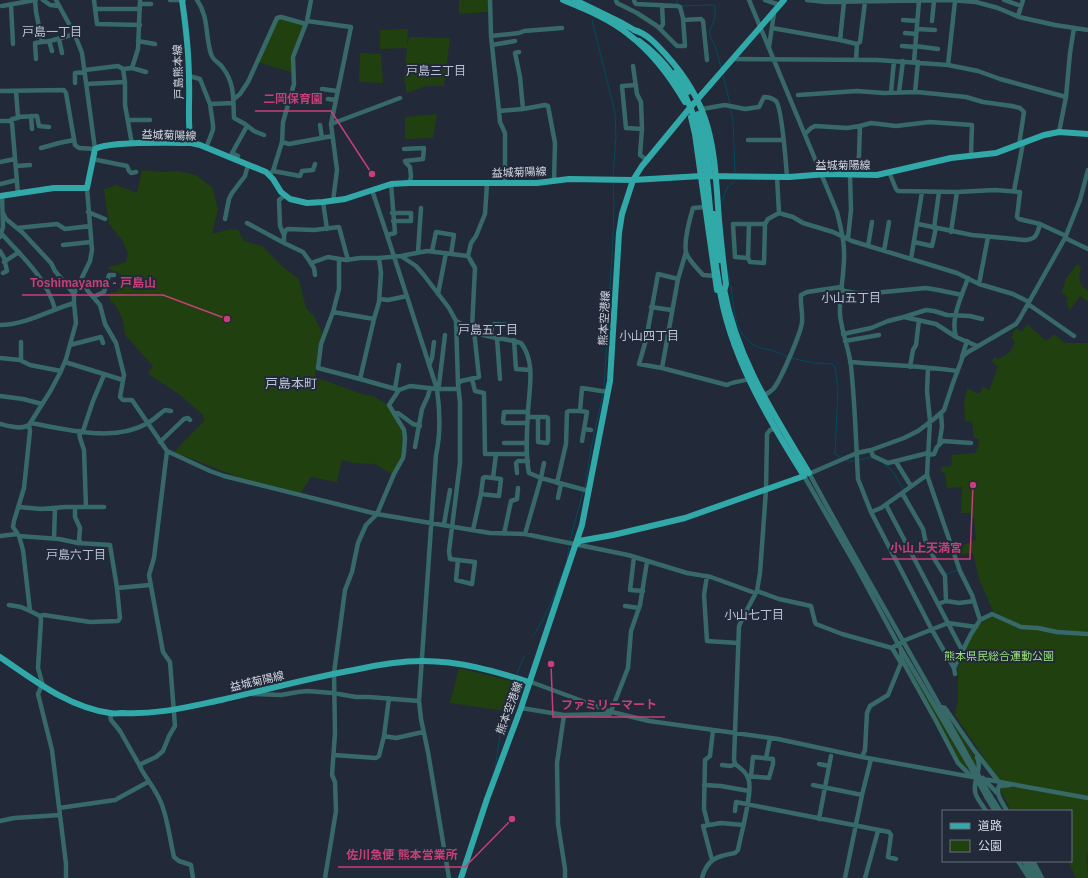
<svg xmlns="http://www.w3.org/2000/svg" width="1088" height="878" viewBox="0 0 1088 878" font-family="Arial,'Noto Sans JP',sans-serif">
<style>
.green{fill:#214010}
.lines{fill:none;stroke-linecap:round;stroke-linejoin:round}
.stream{stroke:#004c60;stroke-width:1}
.minor{stroke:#376969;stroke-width:4.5}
.major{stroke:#31a9a8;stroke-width:6}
.minor-bridge{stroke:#376969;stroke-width:4.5}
.major-bridge{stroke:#31a9a8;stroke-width:6}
.labels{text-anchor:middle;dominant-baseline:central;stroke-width:4;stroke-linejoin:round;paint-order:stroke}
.street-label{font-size:11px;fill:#d5d9e4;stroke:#222938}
.park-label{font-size:11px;fill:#9adf7a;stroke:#222938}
.neighbourhood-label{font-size:12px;fill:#b9c2d6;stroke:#222938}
.quarter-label{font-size:13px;fill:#b9c2d6;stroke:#222938}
.leader{fill:none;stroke:#c63f76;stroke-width:1.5}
.callout-dot{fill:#c63f76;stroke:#222938;stroke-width:1.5}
.callout-label{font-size:12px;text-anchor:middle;font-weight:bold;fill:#c63f76;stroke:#222938;stroke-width:4;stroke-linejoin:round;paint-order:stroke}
</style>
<rect width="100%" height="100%" fill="#222938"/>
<path class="green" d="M459,0H488V12L459,14Z
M277,18L306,24L293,57L294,73L257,62Z
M408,29L407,46L409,37L450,38L444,86H426L407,93L404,79L407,48L380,49V30Z
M360,53L381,54L383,83L359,82Z
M437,114L433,138L405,139V117Z
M142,170L161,172L179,171L196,175L212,187L218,209L212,234L231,229L238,230L244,241L262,246L283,267L299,279L306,308L314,316L322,332L318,348L315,377L362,394L373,396L388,405L403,434L402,456L392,474L375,464L354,463L342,460L337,482L311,477L300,494L251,482L174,452L204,421L203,415L179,394L148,374L153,366L125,335L123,320L116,306L110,300L109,293L118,291L121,274L107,268L126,262L128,253L122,240L109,224L104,189L116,185L137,193Z
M1077,264L1081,267C1078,279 1078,283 1088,291V302L1080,296L1070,310L1066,302L1068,298L1062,292L1066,279Z
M1027,324L1046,341L1054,334L1065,343H1088V632L1058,630L1039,626L1019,625L993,611L979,579L973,553L961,555L958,547L976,540L974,519L971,513H961L962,487L947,488L945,473L941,472V467L951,466L952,455L975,453L978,447L979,439L974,438L972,422L965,421L964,403L967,388L979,394L983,387L989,390L998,367L992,362L994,357L998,359L1010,352L1015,342L1011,337L1016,328L1022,332Z
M991,617L1062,635H1088V852C1085,860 1088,869 1088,878H1076L1068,861H1071V811H1011L1001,791L999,780L955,715L958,700V668L964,651L978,625Z
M904,658H905L970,771L962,765L958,760Z
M459,668L515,682L505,711L450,703Z
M946,712L977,760L978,769Z"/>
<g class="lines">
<path class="stream" d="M590,0V2
M677,0V3L681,6L712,5L715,6V18L709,33L716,49L721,67
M592,20L615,113L616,137L613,176
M723,75L730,103
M730,108L733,120L735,173
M722,201L727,188L735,181
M727,269L730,282
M731,286C735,311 733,338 761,348C764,349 768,349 771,350C776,351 782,355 788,357
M791,358L813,363L832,364L835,367L838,389L835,454L840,457
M604,389L613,237L614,202L613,183
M859,460L872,457
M847,461H855
M883,463L893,472L904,490
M585,487L591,449L603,394
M905,493L910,503
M570,540L583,492
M567,561L569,547
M947,574L957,570
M533,636C548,614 557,589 566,564
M517,674L524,656
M495,770L501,728L505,711L515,682"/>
<path class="minor" d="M36,0H35L36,12L42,41
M43,0L50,5L59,6
M94,0L97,24L140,25
M170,0H184
M197,0C209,17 205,35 211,54C213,61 219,62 223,68C235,84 233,99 234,118L245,124L254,131L264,135
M490,0L491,36L499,111L500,122L505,133V183
M616,0L617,3L637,13L657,26L677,46H685L683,18L680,7L677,6L636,4L635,3L634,0
M749,0L837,212C840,225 844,238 844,251C845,273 839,294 840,315C842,333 849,349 851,366C855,404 856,442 858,479L871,512L932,630L954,668L955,674
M765,0L780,5
M807,0L826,2L950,0L976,2L998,8L1019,17L1055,25L1088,30
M1004,0L1021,6
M844,2L840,40L857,44
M140,4H151
M11,5L13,44
M2,6L35,0
M95,9H140
M1018,16L1023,0
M683,20L701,19L703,21L707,60
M903,20L917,21
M307,21L351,27L331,124L337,170L333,201
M932,21L934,1
M772,28L840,40
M660,29L663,24L662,5
M917,29L935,30
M905,33L916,34
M491,36L519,33L524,31L562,28
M59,39L62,53
M49,41L52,51
M138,41L155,44
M492,45L515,41
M902,46L915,47
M915,46L938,49
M769,47L774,13
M519,52L515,53L520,77L523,109
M36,59L35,43L50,41L75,34
M733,59L877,60L948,65L978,71L1000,79L1066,97
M856,60L857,44L860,42L865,2
M914,62L919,1
M948,65L955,1
M633,66L637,94L641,102L642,129L640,155L647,160
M132,68L146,72
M123,69L132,68L138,49L140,0
M85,70L118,66L123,69L125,82V105L132,144
M189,76L200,79L210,104L213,125V130L206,148
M75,83V73L85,72
M86,84L125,82
M636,85L622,86L626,128L642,129
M322,89L337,91
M0,91L64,90L66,93L75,145L79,148L95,149L82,53L75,35L56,0
M891,92L894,61
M899,92L903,61
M915,92L918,62
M798,95L857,91L884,93L917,92L966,97L983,102L1012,106L1020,108L1024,112L1019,145
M234,99L240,94L248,82L277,18L281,17L306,24
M328,99L336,100
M210,104L233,103
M702,109L725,105L745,109L759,107L764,97C768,97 772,98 776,101C782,108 786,164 787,177
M499,111L523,109L545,105L548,106L555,143L554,181
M31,116L32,129
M18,117L35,116H37L39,126L49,127
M128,120H150
M0,121H10L12,123L18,194
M10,121L12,119L18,118L16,91
M331,124L400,98
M320,125L322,138
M1059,132L1066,97L1070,53L1074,28
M805,134L811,128L815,126L847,128L860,126
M748,140H784
M282,142L289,144L332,136
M41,148L59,143L74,140
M404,149L424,148L423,159L405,161
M92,159L127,166L129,171L131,173L136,172
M236,160L238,156L232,153L247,126
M0,162L15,159
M406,163L410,167L411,177L409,183
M16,166L30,165
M273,171L300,176L302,171L313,170L315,164
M889,172L896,189L898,191L957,192L995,190L1020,192L1017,217L1019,219L1040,224L1066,236
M269,174L273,171L282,142L283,122L294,84L293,57L307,21L311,0
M855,175L859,156L860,126L871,123L896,126L930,122L972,125L971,155
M777,177L779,213
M0,184L17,180
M487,184L485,214L476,236L471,243L468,256L475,268L472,328C479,339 509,338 521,343C536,362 529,389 528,412C527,431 525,454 529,473L541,478L525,534
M372,190L387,235L437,389C440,411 441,433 436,455L419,701L421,719L428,752L449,878
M1014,191L1023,143
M284,196L279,200L280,226L284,235V243L303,252L311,263L328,257L346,260L360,258H379L401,256L427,251L468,256
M323,202L327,229
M705,207L693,208C690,218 684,241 686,252C688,260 698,269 703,275L715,276
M88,212L105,219
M3,213L6,219L23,233L51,263L55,271L74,294
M392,213H411V221H393
M225,219L229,199L232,193L245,176L248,165
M247,223L284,243
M765,224H733L735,257L748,258L750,262L764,263L765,224L768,219L779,213L793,217L803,223L833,232L852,241L957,273L979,284L1013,294L1029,302
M918,224L972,235L1025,240C1037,239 1037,234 1040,224
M17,228L57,224L65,229L90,226
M934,228L939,192
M951,232L957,192
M1,233C22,257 46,277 55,309
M284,235L286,230L288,229L314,230L339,227L348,260
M387,235L395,233L391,184
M0,237L3,227L2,196
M848,238L851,210L850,175
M1065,238L1088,249
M914,242L932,246L936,228
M63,245L91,242
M868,246L872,222
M0,251L4,258L7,271L3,273
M432,251L436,232L454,235L451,254
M884,251L889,222
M418,252L421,208
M401,256L416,266L423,274L449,308L456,321L458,384
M379,258L381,273L379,302L374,319L360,379L399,390L410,386L437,389H458
M748,258L749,224
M339,259V289L333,312L374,319
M911,259L922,192
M4,262L19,252
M310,262L314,268L315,275
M82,278L87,290L100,305L105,324L116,343L124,375L120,397L123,400H132L167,451L210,471L224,476L377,514L490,533L525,534L628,555L687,573L711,577L755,593
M968,278C962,296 950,318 956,337L977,346
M678,279L658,274L646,340L639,364L662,368L727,385C734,381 741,382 749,379
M979,284L988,237
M438,294L446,253
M93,297L104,292L109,275H114
M380,299L388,300L407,296
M1028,304L1074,336
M651,307L671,310
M333,312L321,344L318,368L360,379
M456,321L474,331L479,377L461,381L458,384L460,402V463L449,551L450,559L475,562L472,584L456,580L458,560
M0,325C25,325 50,310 74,303
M843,334L871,328L888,321L904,317
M491,337L492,326L494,324L510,325
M956,337L936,324L904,317L926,310L934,311L947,315L970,316L982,319
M497,338L500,379
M514,340L516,369L530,370
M845,341L879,335
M70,345L101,337L103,343
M962,357L967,341
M0,358L20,360L30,365L61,371
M21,360V342
M65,362L123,380
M850,362C886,365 922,366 957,371
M429,365L432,358L434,342
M910,367L913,350L916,345L919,320
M662,368L678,279L686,252
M928,368L927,391L930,421L927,475L960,571L972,595L980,620L971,634L954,668
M472,379L475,391L484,393L485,454H527
M436,386L439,385L445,335
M395,389L399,365
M0,396L23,399L42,404
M762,397C766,394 772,391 774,388C781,379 801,333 802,322C803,313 800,304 801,295L807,292L841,287L844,291L856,293H873L926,288L938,290L962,295
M580,411L587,412L582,441
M394,414L398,413L413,424L420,426
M528,417H546L548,418V441L547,443L538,442V417
M30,423C67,429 113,443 148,423C154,420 159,414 165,410L171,411
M527,423H505L503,422L504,412H528
M0,424C9,426 21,430 29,425L51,390L61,371L66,359L76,323L74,303V294L90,261L92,250L87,188
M29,425L30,431L24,488L14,521L13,527L19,536L23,550L30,611L40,616L41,620L38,668L43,686
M584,429L591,430
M79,431L80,438L84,450L86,507
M83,431L93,401L104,375
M160,442L184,419L188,418L190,420
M504,443H527
M939,445L942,427L941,413
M415,447L422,409L428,396L430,388
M871,450L873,456L888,463L928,453
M167,451L154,558L149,575L163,652L170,662L175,726L169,736L163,751L156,757L141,764L140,767C147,780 157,791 162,805C168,821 170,840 174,857L179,861L191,865L193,878
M928,455L934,454L937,447L943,441L971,443
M896,462L911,486
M544,463L541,478L589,491
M517,473L516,463L518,461H528
M809,473C861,570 918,665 971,762
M493,478L496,454
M557,483L566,444L567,412L569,411H580L582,388L608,392
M902,493L927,475
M558,498L561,484
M886,505L938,604
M19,507L41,509L65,507H104
M75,510V517L80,528L79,540L81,543
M871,512L881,508L902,493L923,529L925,539L935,560L945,576L946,601L938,604L962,650
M444,524L450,490
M473,530L481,494L483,478L485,477L501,479L499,496L481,494
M504,534L511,501L517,499L518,488
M0,536L17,534
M19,536L59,539L78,543L110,545L117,588L150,585
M54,538L55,508
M634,557L630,590L643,591
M707,576L704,595L707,641L738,643
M757,591L779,599L811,606L815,622L816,624L842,634L892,648
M946,601L959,603L974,601
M9,605L21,607L30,611
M625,606L639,608
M40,616L44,615L90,622L118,621L120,618L117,588
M980,620L992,614L1021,627L1038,628L1057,632L1088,634
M901,651L902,660L936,721L958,763L971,776
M531,682L612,712L649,721L778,739L862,757L1088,798
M42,685L38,694L52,750L66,864V878
M252,694L281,695L298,692L307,691L333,693L356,697H369L419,701
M941,707L945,708L974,750L998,781
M521,708L564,715L610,714L628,668L631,631L640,605L647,562
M110,713L111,720L120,731L141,768
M564,715L557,763L558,824L565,869V878
M384,736L396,738L423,732
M334,755L376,758L379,756L384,736L389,698
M862,757L865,750L867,713L870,706L888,695L901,663L892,648L903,641L948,623L976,627
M977,757C983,770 971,782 976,795C978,800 983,806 986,811
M766,758L770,738
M968,763L898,644L856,566L804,476L857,453L871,450L904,438L918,431L934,419L944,410L953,383L963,356L968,352L1016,324L1020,318L1065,238L1080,200L1088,170
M819,764L829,766
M722,765L731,766L735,764
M747,776L769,778L773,764V759L753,757L751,776
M983,778L997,793
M704,785L721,786L749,791
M813,785L862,795
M990,795L1000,811
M987,798L995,811
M59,808L115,800L148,782
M735,811L736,802L889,832L891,835L888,857L896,859
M1007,811C1003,803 995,794 999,786L1010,785
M819,819L831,756
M0,821L14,818L60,815
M708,825L704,809L705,760L710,756L713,730
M712,860L703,826L721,823L743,825
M1018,861L1029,878
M1024,861L1033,878
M1029,861L1038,878
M1033,861L1042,878
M325,878L336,811L335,782L332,775L335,733L334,673L345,590L352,572L358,543L366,525L377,514L394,474L403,458L404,452L405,438L404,430L389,405L399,390
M702,878C707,859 717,856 735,853L738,850C741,834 752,795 749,781C747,772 741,769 735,764L734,759L739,626L743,617L757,591L760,573L766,490L767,434L770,430L776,428
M845,878L862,795L871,759
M865,878L878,831"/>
<path class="major" d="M182,0C186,27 189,55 189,82C190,103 187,122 191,143
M563,0C585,9 610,19 628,34C652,52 670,76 685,102
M575,0L622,23L636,31
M634,30C648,34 657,45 667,56C715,109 714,153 719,220C721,241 723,262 726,284L724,292
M676,72L688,92
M691,117L695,134L717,290
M0,196L54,188H87L95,149C108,141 172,143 191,143L200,145L266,172L273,179L281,192L290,199L307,203L323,202L345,199L391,184L409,183H537L569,179L633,180L701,176L789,177L827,174L877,175L951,158L996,153L1044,135L1059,132L1088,134
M724,289C737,359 773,413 809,473
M577,544L579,541L613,535L685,518L804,476C767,417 729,354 719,285
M0,657C34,680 68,707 110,713C114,714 118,713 122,713C156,715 187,707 221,700C265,690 309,678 354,670C376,665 399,661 423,661C460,661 494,671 529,682
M461,878L487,799L521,708L582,525L610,381L619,233L622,214L633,180L642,166L689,109L784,0"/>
<path class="minor-bridge" d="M971,762L990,795
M968,763L987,798"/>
<path class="major-bridge" d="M639,41C706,89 706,169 713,242C714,256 717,271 719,285
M698,114C706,133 708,154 710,175
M714,214L719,260"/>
</g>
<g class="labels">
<g class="street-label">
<text transform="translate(178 72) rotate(-92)">戸島熊本線</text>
<text transform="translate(169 135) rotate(2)">益城菊陽線</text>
<text x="843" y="165">益城菊陽線</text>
<text transform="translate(519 172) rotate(-2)">益城菊陽線</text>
<text transform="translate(604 318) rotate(-87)">熊本空港線</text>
<text transform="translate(257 681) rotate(-13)">益城菊陽線</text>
<text transform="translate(509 708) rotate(-70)">熊本空港線</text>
</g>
<g class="park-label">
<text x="999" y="656">熊本県民総合運動公園</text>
</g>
<g class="neighbourhood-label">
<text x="52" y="32">戸島一丁目</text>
<text x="436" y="71">戸島三丁目</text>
<text x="851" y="298">小山五丁目</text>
<text x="488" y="330">戸島五丁目</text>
<text x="649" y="336">小山四丁目</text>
<text x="76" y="555">戸島六丁目</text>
<text x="754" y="615">小山七丁目</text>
</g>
<g class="quarter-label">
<text x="291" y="383">戸島本町</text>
</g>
</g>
<path class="leader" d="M372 174L331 111H255M227 319L163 295H22M973 485L970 559H882M551 664L553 717H665M512 819L465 867H338"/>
<g class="callout-dot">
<circle cx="372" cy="174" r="4"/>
<circle cx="227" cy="319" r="4"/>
<circle cx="973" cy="485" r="4"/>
<circle cx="551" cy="664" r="4"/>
<circle cx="512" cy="819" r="4"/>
</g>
<g class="callout-label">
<text x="293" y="103">二岡保育園</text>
<text x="93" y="287">Toshimayama - 戸島山</text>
<text x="926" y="552">小山上天満宮</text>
<text x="609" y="709">ファミリーマート</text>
<text x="402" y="859">佐川急便 熊本営業所</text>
</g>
<rect x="942" y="810" width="130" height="52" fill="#222938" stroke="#6a6f7d"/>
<rect x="950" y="823" width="20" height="6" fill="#31a9a8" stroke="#6a6f7d"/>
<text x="978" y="830" font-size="12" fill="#d5d9e4">道路</text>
<rect x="950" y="840" width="20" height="12" fill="#214010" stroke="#6a6f7d"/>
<text x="978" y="850" font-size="12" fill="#d5d9e4">公園</text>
</svg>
